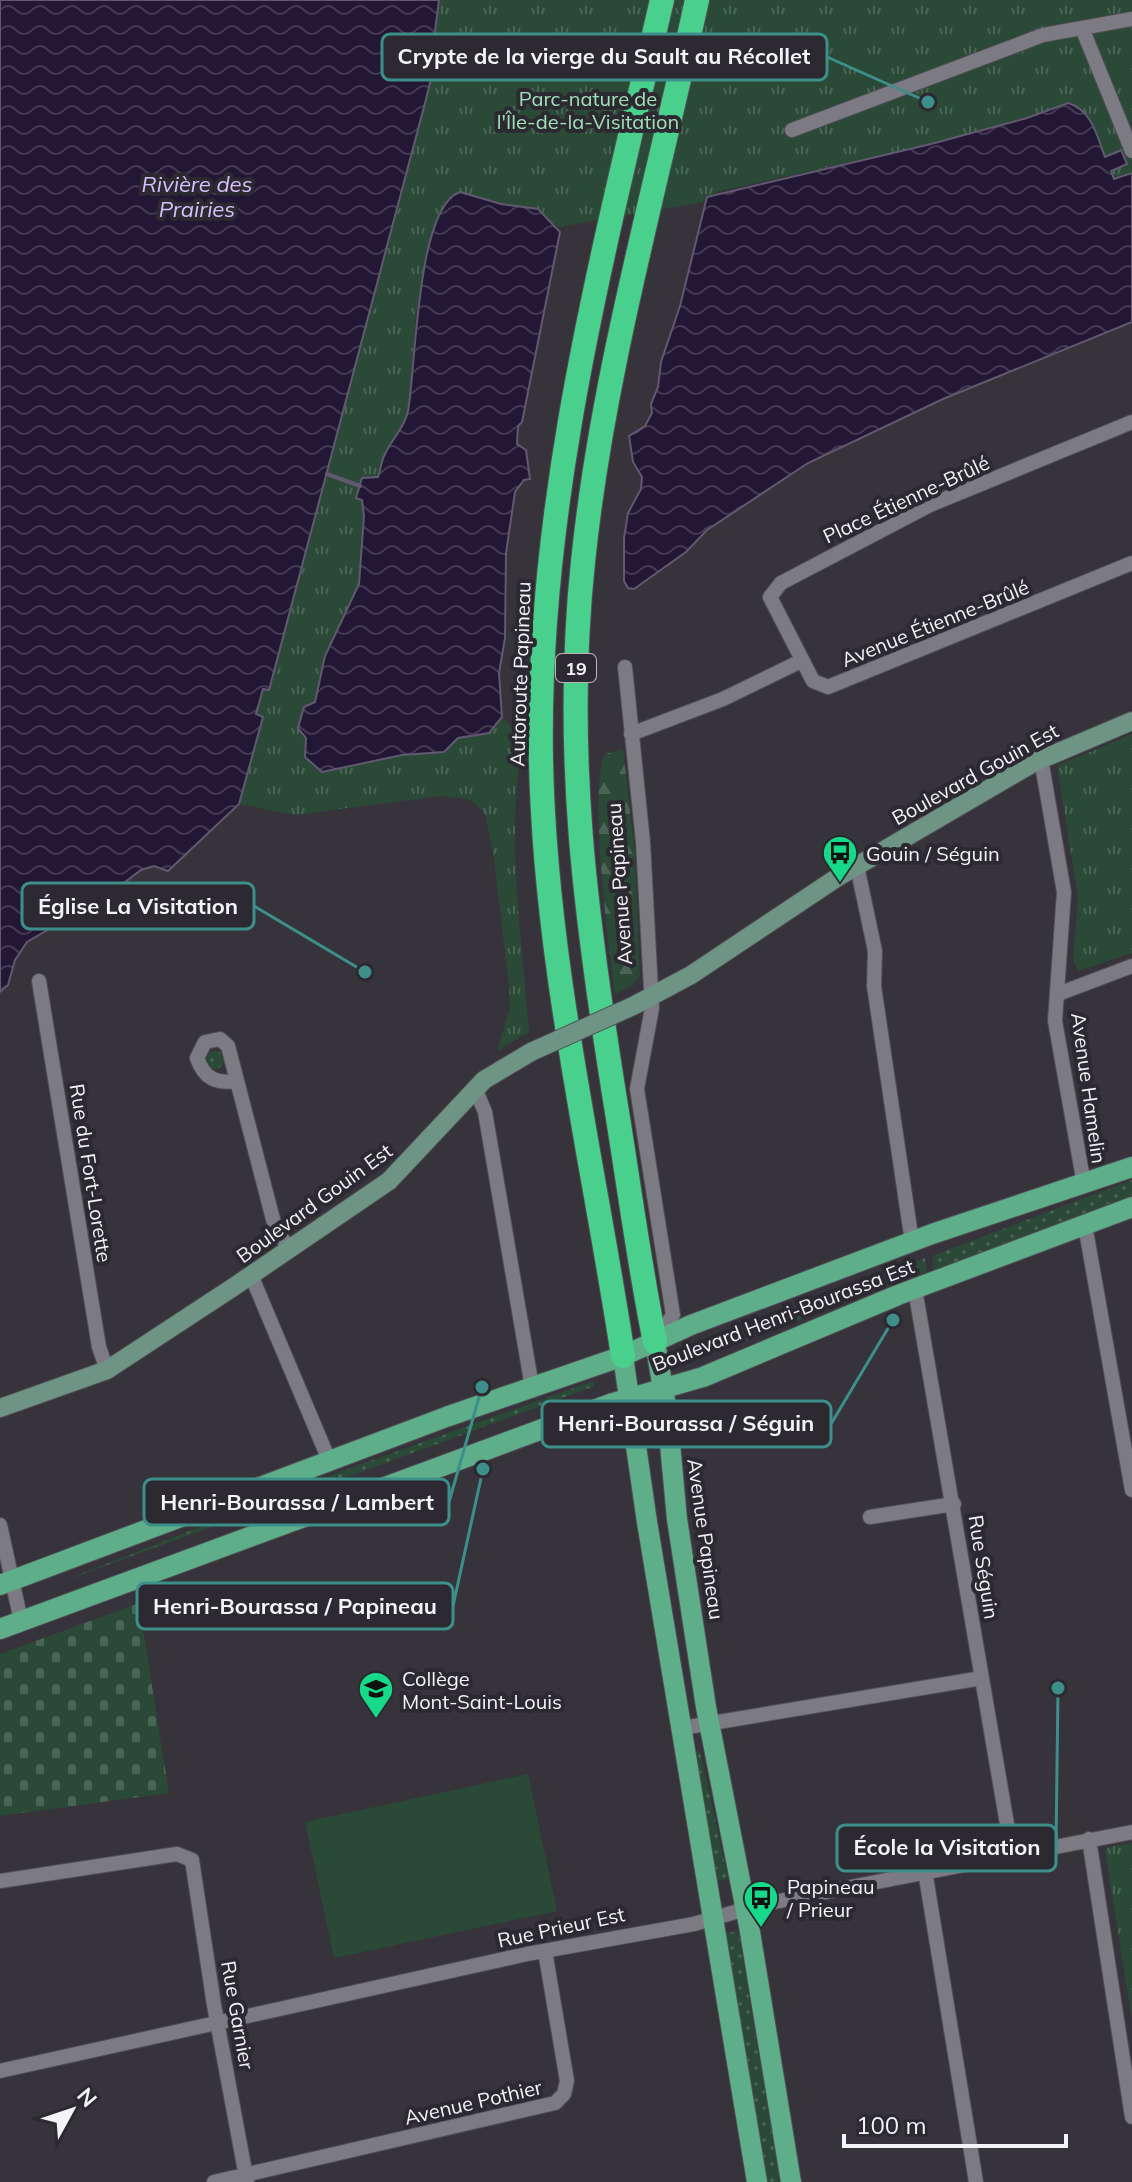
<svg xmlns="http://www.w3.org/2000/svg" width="1132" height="2182" viewBox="0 0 1132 2182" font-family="Mulish,sans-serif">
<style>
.grass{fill:url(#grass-dots)}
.forest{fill:url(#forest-firs)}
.cemetery{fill:url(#cemetery-stones)}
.park{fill:url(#park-tufts)}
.pitch{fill:#2b4937}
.water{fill:url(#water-waves);stroke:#615970;stroke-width:2}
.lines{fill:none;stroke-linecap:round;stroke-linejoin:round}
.stream{stroke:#615970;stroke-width:4}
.street-casing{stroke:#514f55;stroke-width:16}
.secondary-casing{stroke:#514f55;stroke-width:20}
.primary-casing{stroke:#514f55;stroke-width:22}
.highway-casing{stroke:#514f55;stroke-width:26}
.street{stroke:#7c7a82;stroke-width:14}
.secondary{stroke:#6d9485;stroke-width:18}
.primary{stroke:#5eae89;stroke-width:20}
.highway{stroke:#4ad08d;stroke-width:24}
.secondary-bridge-casing{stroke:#514f55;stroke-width:20;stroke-linecap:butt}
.secondary-bridge{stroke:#6d9485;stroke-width:18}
.labels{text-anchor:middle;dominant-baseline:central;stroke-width:8;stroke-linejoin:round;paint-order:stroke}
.shield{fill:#2c2931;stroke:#b8b6bc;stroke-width:2}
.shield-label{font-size:18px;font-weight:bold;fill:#f4f3f8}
.park-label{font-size:20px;fill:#9fe2ba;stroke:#2c2931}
.street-label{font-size:20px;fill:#f4f3f8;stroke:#2c2931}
.poi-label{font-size:20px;fill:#f4f3f8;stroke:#2c2931;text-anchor:start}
.water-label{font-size:22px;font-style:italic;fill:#d5c0fe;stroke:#2c2931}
.leader{fill:none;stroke:#3d8f8a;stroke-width:3}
.callout-dot{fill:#3d8f8a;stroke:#2c2931;stroke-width:3}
.callout{fill:#2c2931;stroke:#3d8f8a;stroke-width:3}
.callout-label{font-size:22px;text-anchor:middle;font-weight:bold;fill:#f4f3f8}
</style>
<defs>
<pattern id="grass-dots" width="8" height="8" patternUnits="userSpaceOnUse" patternTransform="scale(2)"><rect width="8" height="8" fill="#2b4937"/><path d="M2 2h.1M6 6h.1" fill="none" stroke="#4a6455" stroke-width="1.8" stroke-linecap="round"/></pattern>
<pattern id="forest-firs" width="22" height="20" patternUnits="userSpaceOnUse" patternTransform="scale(2)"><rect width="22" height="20" fill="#2b4937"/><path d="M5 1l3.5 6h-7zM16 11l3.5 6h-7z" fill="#4a6455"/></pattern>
<pattern id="cemetery-stones" width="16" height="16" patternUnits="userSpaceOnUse" patternTransform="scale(2)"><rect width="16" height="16" fill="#2b4937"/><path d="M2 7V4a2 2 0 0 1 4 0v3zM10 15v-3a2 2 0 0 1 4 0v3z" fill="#4a6455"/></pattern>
<pattern id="park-tufts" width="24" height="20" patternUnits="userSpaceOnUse" patternTransform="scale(2)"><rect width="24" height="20" fill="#2b4937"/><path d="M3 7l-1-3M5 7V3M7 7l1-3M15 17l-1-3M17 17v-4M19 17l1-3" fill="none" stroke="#4a6455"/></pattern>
<pattern id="water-waves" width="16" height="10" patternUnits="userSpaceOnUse" patternTransform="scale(2)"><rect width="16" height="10" fill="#221735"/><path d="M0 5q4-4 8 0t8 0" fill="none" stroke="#433953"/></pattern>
</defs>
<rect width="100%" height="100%" fill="#36333b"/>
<path class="grass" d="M206 1060a9 9 0 1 1 18 0a9 9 0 1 1-18 0Z
M1132,1180V1195L934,1270L932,1256Z
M925,1258L927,1272L907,1279L904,1266Z
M897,1269L899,1282L701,1357L697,1343Z
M593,1381L595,1386L45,1588L342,1471Z
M700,1751L728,1879L718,1881L696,1752Z
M738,1931L780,2182H767L726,1933Z"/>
<path class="forest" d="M623,749L635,856L640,976L630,987L615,994C609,948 588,790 605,754Z"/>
<path class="cemetery" d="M139,1603L169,1793L0,1816V1654Z"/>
<path class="park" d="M439,0H1132V173L1114,180L1110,171L1121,151L1105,157L1090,119L1068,103L1027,118L931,144L720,191L707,197L704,202L558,227L538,209L501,204L460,192L433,235L416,314L408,415L383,456L378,477L362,479L356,498L362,500L364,516L359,584L325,656L304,749L322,772L402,755L444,752L458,738L489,733L502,717L523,738C505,833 522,937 529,1032L497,1051L510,1008L509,986L494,859L486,816L478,806L468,799L440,796L295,815L239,804L263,717L256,714L263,689L270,690L425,103C425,68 431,35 439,0Z
M1132,734V953L1078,971L1073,960L1078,898L1057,766Z
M1132,1843V2020L1105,1851L1108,1847Z"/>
<path class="pitch" d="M528,1774L557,1911L334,1958L305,1822Z"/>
<path class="water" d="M0,0H439L435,31L425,62L433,71L425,103L269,690L263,689L256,714L263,717L239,804L168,871L154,866L141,870L108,895L27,942L15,960L8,985L0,992Z
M1068,103C1092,110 1097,136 1105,157L1121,150L1127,164L1111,171L1114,179L1132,173V322L943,399L808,463L707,530L686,552L634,589L628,588L624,581V538L628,513L641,489L642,477L633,462L629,436L645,426L652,413L651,404L658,387L661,362L680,306L707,197L931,144L1027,118Z
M460,192L501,204L538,209L560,232L522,422L518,426L517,444L526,450L530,479L524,480L515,492L506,553L505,638L499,673L502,717L489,733L458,738L444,752L402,755L322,772L305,757L306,738L298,728L304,707L315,702L325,656L359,584L364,516L362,500L356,498L362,478L378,477C381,469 381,461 385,454C392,439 405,427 408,411C416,369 416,207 460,192Z"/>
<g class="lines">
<path class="stream" d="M327,474L360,486"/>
<defs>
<path id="street" d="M1082,28L1132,151
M792,130L1043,35L1132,19
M1132,422L930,505L781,583L770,597L813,681L828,687L1132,563
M625,667L643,842L652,1008L637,1089L673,1315L657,1338
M631,734L723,699L801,661
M1041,759L1064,892L1055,1021L1084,1184
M857,866L875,951L874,986L912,1242
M39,981L99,1347L107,1370
M1058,994L1132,966
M237,1081C217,1084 204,1079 197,1058L205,1042L220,1039L228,1046L275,1227L289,1249
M475,1088L485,1112L532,1387
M1085,1225L1132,1490
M251,1275L329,1460
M915,1289L1012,1853
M870,1517L954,1504
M0,1525L21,1621
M682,1728L982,1678
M1089,1839L1132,2117
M925,1871L976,2182
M0,1881L177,1854L192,1860L214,2005L247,2182
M0,2071L527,1954L694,1924L759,1905L1132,1832
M214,2182L555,2103L564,2094L567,2081L545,1951"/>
<path id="secondary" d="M633,1006L691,975L838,877L1035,762L1132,721
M0,1408L107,1370L235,1286L389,1181L484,1080L531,1052"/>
<path id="primary" d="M655,1342L667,1412L677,1519L706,1707L749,1926L791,2182
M623,1356L647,1522L757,2182
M0,1585L446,1417L623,1356L691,1325L932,1234L1132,1167
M0,1629L613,1403L703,1377L898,1295L1132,1207"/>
<path id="highway" d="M655,1342C639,1264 629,1185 616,1106C586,920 563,751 583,562C602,375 657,184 697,0
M623,1356C593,1159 545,961 541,761C536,503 604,250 662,0"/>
</defs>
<use href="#street" class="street-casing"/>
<use href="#secondary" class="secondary-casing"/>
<use href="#primary" class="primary-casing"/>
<use href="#highway" class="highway-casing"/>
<use href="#street" class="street"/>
<use href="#secondary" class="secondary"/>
<use href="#primary" class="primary"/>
<use href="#highway" class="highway"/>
<defs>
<path id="secondary-bridge" d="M531,1052L633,1006"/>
</defs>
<use href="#secondary-bridge" class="secondary-bridge-casing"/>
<use href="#secondary-bridge" class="secondary-bridge"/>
</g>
<defs>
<symbol id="bus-pin" viewBox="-11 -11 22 30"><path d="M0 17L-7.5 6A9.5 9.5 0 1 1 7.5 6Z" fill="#16d989" stroke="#2c2931"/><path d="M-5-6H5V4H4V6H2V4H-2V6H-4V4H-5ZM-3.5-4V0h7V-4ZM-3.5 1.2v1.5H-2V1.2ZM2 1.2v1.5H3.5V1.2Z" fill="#111"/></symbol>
<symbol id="school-pin" viewBox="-11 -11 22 30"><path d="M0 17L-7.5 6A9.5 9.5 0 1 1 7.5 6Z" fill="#16d989" stroke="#2c2931"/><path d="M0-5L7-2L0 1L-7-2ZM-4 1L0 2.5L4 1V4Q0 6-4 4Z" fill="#111"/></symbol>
</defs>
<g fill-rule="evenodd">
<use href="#bus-pin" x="820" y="833" width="40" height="54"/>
<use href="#school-pin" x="356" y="1669" width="40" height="54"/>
<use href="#bus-pin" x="741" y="1878" width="40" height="54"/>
</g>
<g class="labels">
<rect class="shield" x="556" y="654" width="40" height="28" rx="6"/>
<g class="shield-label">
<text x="576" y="668">19</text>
</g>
<g class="park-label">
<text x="588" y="98">Parc-nature de<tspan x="588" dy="23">l'Île-de-la-Visitation</tspan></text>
</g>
<g class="street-label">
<text transform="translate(906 499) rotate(-25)">Place Étienne-Brûlé</text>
<text transform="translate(935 623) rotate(-22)">Avenue Étienne-Brûlé</text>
<text transform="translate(520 674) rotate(-88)">Autoroute Papineau</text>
<text transform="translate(975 774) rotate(-29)">Boulevard Gouin Est</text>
<text transform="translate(619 884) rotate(-94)">Avenue Papineau</text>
<text transform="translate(1089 1088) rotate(82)">Avenue Hamelin</text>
<text transform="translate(91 1173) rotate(81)">Rue du Fort-Lorette</text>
<text transform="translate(314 1203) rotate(-36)">Boulevard Gouin Est</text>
<text transform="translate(783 1315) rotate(-21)">Boulevard Henri-Bourassa Est</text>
<text transform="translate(706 1539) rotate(82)">Avenue Papineau</text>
<text transform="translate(984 1567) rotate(81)">Rue Séguin</text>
<text transform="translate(561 1927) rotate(-12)">Rue Prieur Est</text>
<text transform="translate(238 2015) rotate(80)">Rue Garnier</text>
<text transform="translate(473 2102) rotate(-13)">Avenue Pothier</text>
</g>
<g class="poi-label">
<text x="866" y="853">Gouin / Séguin</text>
<text x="402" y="1678">Collège<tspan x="402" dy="23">Mont-Saint-Louis</tspan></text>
<text x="787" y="1886">Papineau<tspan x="787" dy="23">/ Prieur</tspan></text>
</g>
<g class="water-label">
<text x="197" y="184">Rivière des<tspan x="197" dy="25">Prairies</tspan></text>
</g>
</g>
<path class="leader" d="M928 102L827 57M365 972L254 906M893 1320L831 1424M482 1387L449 1502M483 1469L453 1606M1058 1688L1056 1848"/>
<g class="callout-dot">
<circle cx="928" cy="102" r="8"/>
<circle cx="365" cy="972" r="8"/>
<circle cx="893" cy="1320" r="8"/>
<circle cx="482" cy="1387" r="8"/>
<circle cx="483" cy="1469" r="8"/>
<circle cx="1058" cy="1688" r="8"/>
</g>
<g class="callout">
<rect x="382" y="34" width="445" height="46" rx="8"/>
<rect x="22" y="883" width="232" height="46" rx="8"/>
<rect x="542" y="1401" width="289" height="46" rx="8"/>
<rect x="144" y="1479" width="305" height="46" rx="8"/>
<rect x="137" y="1583" width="316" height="46" rx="8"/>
<rect x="837" y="1825" width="219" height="46" rx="8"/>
</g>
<g class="callout-label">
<text x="604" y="64">Crypte de la vierge du Sault au Récollet</text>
<text x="138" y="914">Église La Visitation</text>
<text x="686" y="1431">Henri-Bourassa / Séguin</text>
<text x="297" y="1510">Henri-Bourassa / Lambert</text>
<text x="295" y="1614">Henri-Bourassa / Papineau</text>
<text x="947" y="1855">École la Visitation</text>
</g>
<g transform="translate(72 2110) rotate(50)" stroke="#2c2931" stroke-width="6" paint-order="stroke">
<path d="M0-6L14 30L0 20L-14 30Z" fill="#f4f3f8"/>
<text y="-12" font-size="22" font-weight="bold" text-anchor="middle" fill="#f4f3f8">N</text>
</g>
<path d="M844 2134v12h222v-12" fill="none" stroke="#f4f3f8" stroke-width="4"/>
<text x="856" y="2134" font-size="24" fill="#f4f3f8" stroke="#2c2931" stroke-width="6" paint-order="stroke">100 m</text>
</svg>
